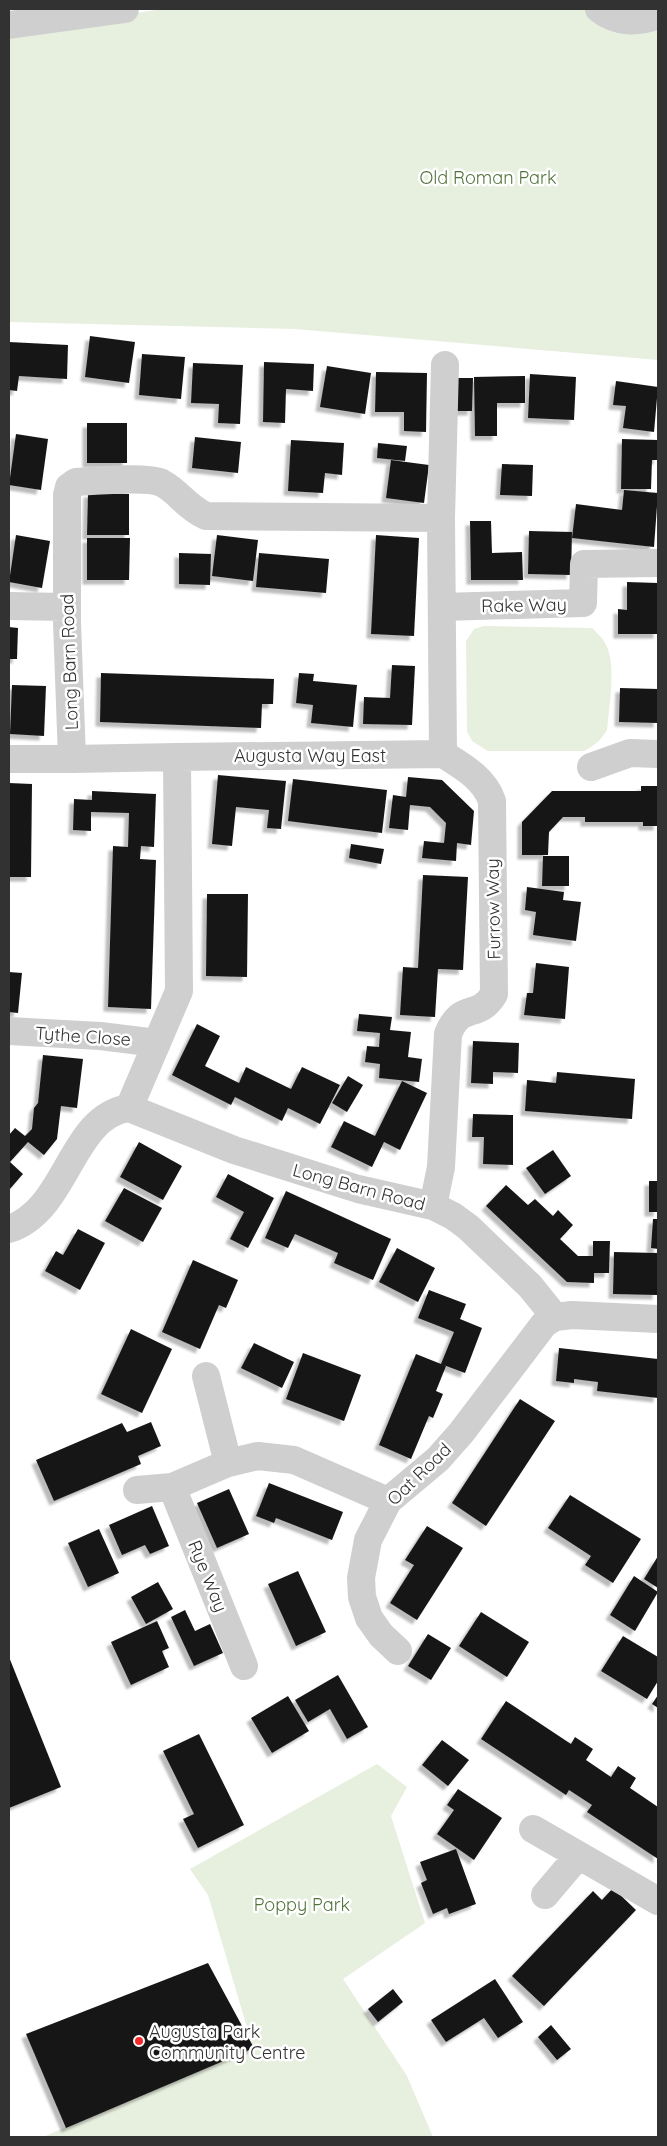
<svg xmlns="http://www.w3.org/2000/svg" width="667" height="2146" viewBox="0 0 667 2146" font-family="Quicksand,sans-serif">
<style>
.green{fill:#e7efdf}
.building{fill:#191919;filter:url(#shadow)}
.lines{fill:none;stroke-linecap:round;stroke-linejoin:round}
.minor{stroke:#cfcfcf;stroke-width:28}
.poi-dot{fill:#f3292b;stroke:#fff;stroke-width:2}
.labels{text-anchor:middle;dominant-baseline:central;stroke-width:5;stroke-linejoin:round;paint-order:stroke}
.park-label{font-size:18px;fill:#51723a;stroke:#fff}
.street-label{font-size:18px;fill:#323232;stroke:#fff}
.poi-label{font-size:18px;fill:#323232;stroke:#fff;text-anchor:start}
</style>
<defs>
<filter id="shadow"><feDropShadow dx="-4.5" dy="4.5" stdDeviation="1" flood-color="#0004"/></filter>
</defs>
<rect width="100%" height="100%" fill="#fff"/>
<path class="green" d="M162,9H606L658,12V360L295,329L9,322V33Z
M484,626L592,628C598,634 604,639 607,647C616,667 609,708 607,730C601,740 594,746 584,751H488L472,741L467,731L466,641L474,629Z
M377,1764L407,1787L391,1816L425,1923L343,1979L407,2076L433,2137H43L253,2048L208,1895L190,1869Z"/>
<path class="building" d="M90,336L135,342L129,383L85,377Z
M9,342L68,345L67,379L19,376L17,391L9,390Z
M142,354L185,357L181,399L139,395Z
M264,362L314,364L313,391L286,389L285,423L263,422Z
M193,363L243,365L240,424L218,423L219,404L191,403Z
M327,366L371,373L365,414L320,407Z
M376,372L427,373L426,432L404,431V412H375Z
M530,374L576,377L574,420L528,418Z
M525,376V403H497V436H475L474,377Z
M453,378H473L472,411H453Z
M616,381L658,387L654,432L623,428L626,406L613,405Z
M87,423H127V463H87Z
M16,434L48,439L41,490L9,485Z
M195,437L241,442L238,473L192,468Z
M622,439L658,440V460H652L651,489H621Z
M291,440L344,443L342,475L325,473L323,493L288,491Z
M378,443L407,446L405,461L377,458Z
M391,460L429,465L424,503L386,498Z
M502,464L533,465L532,496L500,495Z
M624,490L658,493L654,547L572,538L576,504L622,510Z
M88,493L129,494V535H87Z
M470,521H491L492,553L522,552L523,580H471Z
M529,531L572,532L571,575L528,574Z
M16,535L50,541L42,588L9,582Z
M217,535L258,540L253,581L212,576Z
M376,535L419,538L414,636L371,634Z
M87,538H130L129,580H87Z
M179,553L211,554L210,585L179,584Z
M259,553L329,559L326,593L256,587Z
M627,582L658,583V634H618V609L627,610Z
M9,627L18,628L17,659H9Z
M392,665L415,666L412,725L363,724L364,697L390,698Z
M101,673L274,679L273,704H262L261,728L100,722Z
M299,673L314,674L313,681L357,685L353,727L311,723L313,705L296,703Z
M12,685L46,686L44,736L10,734Z
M620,688L658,689V723L619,722Z
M218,775L286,781L281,829L267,828L269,810L236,807L232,846L212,844Z
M408,777L442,780L474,811L471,845L457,843L456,861L422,858L424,841L444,843L446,823L430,807L410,805L408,830L389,828L393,795L406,797Z
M293,779L387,790L382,833L288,821Z
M9,783L32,784L31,877H9Z
M641,786H658V826H643V822H585V817H563L549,832L548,855H522V822L552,791H641Z
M92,791L156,794L154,847L141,846L140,859L156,860L151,1009L108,1007L113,846L128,847L129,813L91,812V831L73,830L74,799L92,800Z
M351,844L384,849L381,864L349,858Z
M543,856H569V886H542Z
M423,875L468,877L463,970L438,969L435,1017L400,1015L403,967L418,968Z
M527,887L564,892L563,900L581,902L576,941L533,935L536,912L525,910Z
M207,894H248L247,977L206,976Z
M536,963L569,967L565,1019L524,1015L527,993H533Z
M9,972L22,973L18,1013L9,1012Z
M359,1014L392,1017L390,1030L411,1032L408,1057L422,1059L419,1082L379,1078L380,1064L365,1062L367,1046L379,1047L380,1033L357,1031Z
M197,1024L220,1036L205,1066L239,1083L246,1067L291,1089L302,1067L340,1085L320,1124L288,1108L282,1121L235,1097L231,1105L172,1075Z
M473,1041L519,1043L518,1073L493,1072V1084L471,1083Z
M43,1055L83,1059L77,1108L61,1106L57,1139L44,1155L28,1142L10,1162L23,1174L9,1190V1135L15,1128L25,1136L32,1129L34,1108L38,1103Z
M557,1072L635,1079L632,1119L525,1111L527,1080L556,1083Z
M348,1076L363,1085L347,1112L332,1103Z
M402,1081L427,1093L400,1150L384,1142L372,1167L331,1147L344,1121L375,1136Z
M473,1114L513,1115V1165L483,1164L484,1137H472Z
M139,1142L182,1166L163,1200L120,1177Z
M553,1150L571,1176L545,1194L526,1168Z
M228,1174L274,1198L248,1248L230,1239L244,1212L216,1197Z
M649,1181H658V1212H649Z
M506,1185L528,1205L535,1199L553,1216L558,1210L573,1225L560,1239L578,1256H593V1241H610L609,1273H594V1283L567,1282L486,1206Z
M124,1188L162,1208L143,1242L105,1221Z
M286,1191L391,1239L373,1280L334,1263L338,1253L295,1234L288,1248L265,1238Z
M653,1219H658V1249L651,1248Z
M78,1229L105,1243L80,1290L45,1271L56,1251L63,1255Z
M397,1248L435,1268L418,1302L379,1282Z
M614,1252L658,1253L657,1295L613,1294Z
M193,1260L238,1280L226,1308L219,1305L200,1349L162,1332Z
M429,1290L466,1304L460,1319L482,1328L465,1373L441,1364L454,1332L418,1318Z
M131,1329L172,1349L142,1413L101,1394Z
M254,1343L294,1362L282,1388L241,1368Z
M559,1348L658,1359V1398L597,1391L598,1382L574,1379V1383L556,1381Z
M303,1353L361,1375L344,1421L286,1399Z
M416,1354L446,1366L436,1391L443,1394L433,1418L429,1416L411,1459L379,1445Z
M520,1399L555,1421L486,1526L452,1503Z
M151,1422L161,1446L138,1456L141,1464L54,1501L36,1460L122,1423L127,1432Z
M269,1483L343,1512L332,1540L276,1518L274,1523L256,1516Z
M229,1489L249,1534L217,1548L197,1503Z
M570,1495L641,1539L613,1583L585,1565L591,1556L548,1528Z
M152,1506L169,1546L150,1554L145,1545L122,1555L109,1525Z
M427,1526L463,1548L417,1620L390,1603L414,1565L405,1560Z
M99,1529L119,1573L88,1587L68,1543Z
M658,1556V1588L644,1579Z
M298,1571L326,1632L296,1646L268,1584Z
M634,1576L658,1592L635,1631L610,1615Z
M158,1582L173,1609L146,1624L131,1597Z
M185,1610L195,1631L210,1624L223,1653L194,1666L171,1617Z
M481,1612L529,1642L507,1677L459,1646Z
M157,1621L169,1648L162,1651L169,1667L131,1685L111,1642Z
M428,1634L451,1648L431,1680L408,1666Z
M623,1636L658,1657V1681L647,1699L601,1671Z
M9,1657L61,1787L9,1808Z
M338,1675L368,1727L347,1739L330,1709L308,1722L295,1700Z
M658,1695V1708L652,1704Z
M288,1696L309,1731L272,1753L251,1718Z
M506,1701L571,1744L575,1737L593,1749L586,1760L611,1777L618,1766L636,1778L630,1788L658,1807V1859L587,1812L592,1805L569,1790L566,1795L481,1739Z
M199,1734L244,1825L198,1848L183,1819L194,1814L163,1751Z
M442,1740L469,1760L448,1786L422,1765Z
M458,1789L502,1818L474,1860L437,1834L454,1810L447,1805Z
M456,1849L476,1904L449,1914L447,1908L433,1914L421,1883L427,1880L420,1862Z
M613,1888L636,1910L544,2006L512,1976L593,1891L602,1900Z
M208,1963L254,2048L66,2128L26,2034Z
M495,1979L523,2022L498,2038L484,2018L446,2042L431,2020Z
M393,1989L403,2002L378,2022L368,2009Z
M551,2025L571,2049L557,2060L538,2037Z"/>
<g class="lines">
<path class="minor" d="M599,9C617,23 638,23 658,15
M9,25L125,9
M9,606L67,607
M442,607L583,603L584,564L658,563
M443,754L441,518L445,365
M177,757L443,754
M9,759H72
M591,767L630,753L658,754
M9,1031L100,1036L157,1043
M129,1108L179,991L177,757L72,759L67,622V495L69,487L76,482C95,481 147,476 162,483C179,492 186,507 206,516L441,518
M433,1206L441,1167L448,1034C461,1001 478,1021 494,994L492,801C484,778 462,766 443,754
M9,1229C68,1210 70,1116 129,1108L234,1150L358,1189L433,1206L453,1216L468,1227L530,1286L555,1317
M206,1376L228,1463
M172,1487L244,1666
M137,1490L172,1487L228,1463L258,1456L294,1460L388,1501
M398,1651L381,1635L369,1618L362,1597L361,1578L368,1540L388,1501L438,1459L461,1433L544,1324L555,1317L572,1315L658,1319
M533,1829L658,1901
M545,1895L578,1856"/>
</g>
<circle class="poi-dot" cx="139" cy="2041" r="5"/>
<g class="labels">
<g class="park-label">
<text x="488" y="177">Old Roman Park</text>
<text x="302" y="1904">Poppy Park</text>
</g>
<g class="street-label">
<text transform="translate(524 605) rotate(-1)">Rake Way</text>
<text transform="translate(69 662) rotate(-92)">Long Barn Road</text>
<text x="310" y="755">Augusta Way East</text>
<text transform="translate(493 909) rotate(-91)">Furrow Way</text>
<text transform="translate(83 1036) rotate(4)">Tythe Close</text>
<text transform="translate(359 1187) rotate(15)">Long Barn Road</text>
<text transform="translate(419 1474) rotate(-44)">Oat Road</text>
<text transform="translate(208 1576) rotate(68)">Rye Way</text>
</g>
<g class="poi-label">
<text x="149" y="2031">Augusta Park<tspan x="149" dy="21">Community Centre</tspan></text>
</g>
</g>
<rect width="667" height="2146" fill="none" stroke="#323232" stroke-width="20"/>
</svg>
